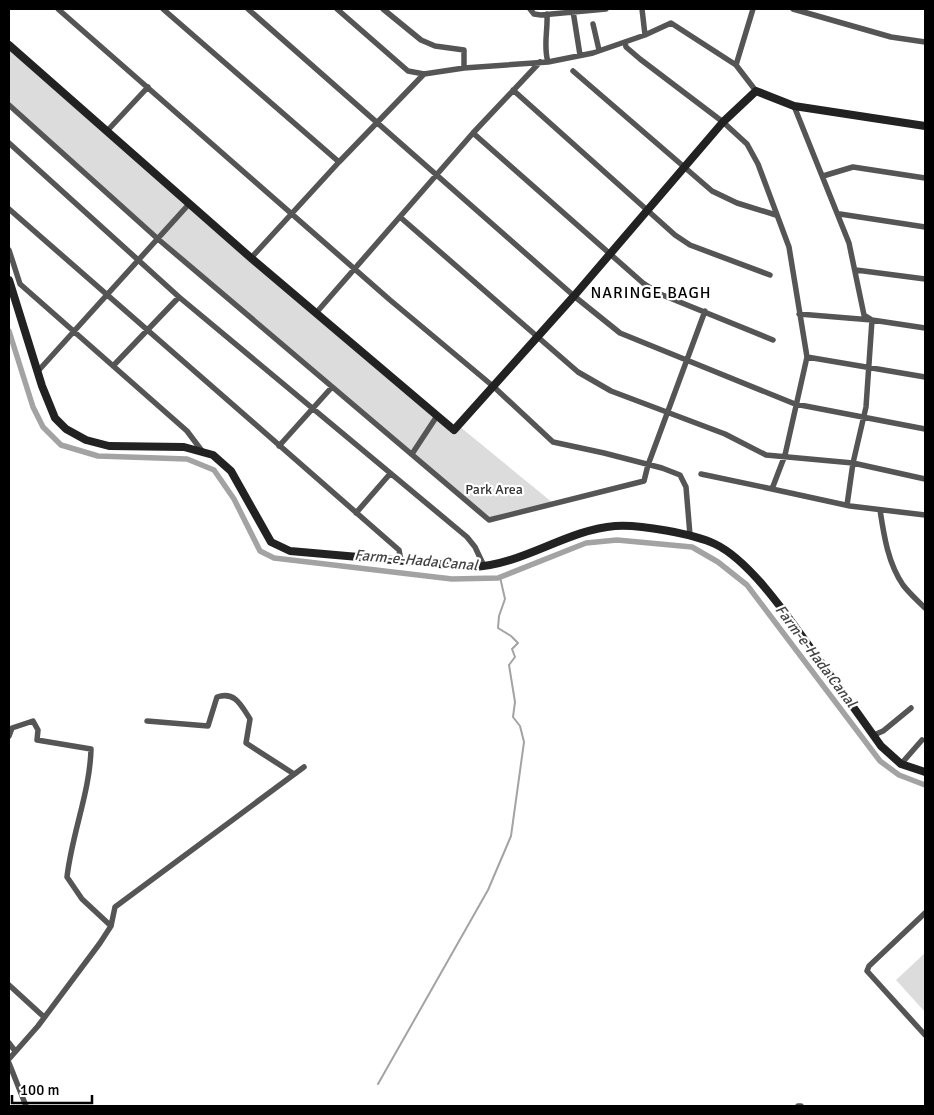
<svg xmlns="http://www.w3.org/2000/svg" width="934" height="1115" viewBox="0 0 934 1115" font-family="Signika,sans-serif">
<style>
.green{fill:#dcdcdc}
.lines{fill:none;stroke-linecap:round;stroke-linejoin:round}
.stream{stroke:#a3a3a3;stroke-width:2}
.canal{stroke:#a3a3a3;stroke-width:5.5}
.street{stroke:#555;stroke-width:5.5}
.secondary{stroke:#222;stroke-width:8}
.labels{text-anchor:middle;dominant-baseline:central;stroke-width:4.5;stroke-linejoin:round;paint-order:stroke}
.park-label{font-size:14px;fill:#333;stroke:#fff}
.water-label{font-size:15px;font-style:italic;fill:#444;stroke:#fff}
.quarter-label{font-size:16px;letter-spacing:1px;fill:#000;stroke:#fff}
</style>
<rect width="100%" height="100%" fill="#fff"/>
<path class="green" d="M9,45L454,430L459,426L553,503L489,520L332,387L9,105Z
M925,953V1012L896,980Z"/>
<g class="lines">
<path class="stream" d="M378,1084L488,890L511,836L524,742L520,726L513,717L515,702L509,665L515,657L512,649L518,643L511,636L498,628L499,616L505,599L500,577"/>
<path class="canal" d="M9,331L33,407L43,427L61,445L98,456L187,459L214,470L234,499L260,551L274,558L452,579L498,578L586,543L617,540L692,547L718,562L747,585L880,761L899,775L925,785"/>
<path class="street" d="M58,9L390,300L494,387L553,442L604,453L662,468L680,475L686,487L690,535
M163,9L339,162
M248,9L574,296L620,333L795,404L925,429
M337,9L408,71L424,74L464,68L548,62L593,53L645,35L671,23L736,65L756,91
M383,9L421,40L435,46L464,50V68
M530,9L534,14L541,15L606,9
M642,9L645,35
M793,9L891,37L925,42
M573,11L580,55
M547,14C548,31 543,46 548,62
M593,24L599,50
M625,42L626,47L640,59L723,122L747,144L758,164L789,247L807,357L785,455L772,489L701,474
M736,65L753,9
M573,71L712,191L737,203L776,215
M513,90L675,235L690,245L770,275
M9,105L158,239L489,520L644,481L648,465L705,311
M794,106L849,243L864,315L872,320L866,407L853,463L847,505
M107,131L148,87
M473,133L643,283L660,294L773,340
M9,143L179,297L467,537L475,547L484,566
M823,176L853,167L925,178
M9,209L399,550L401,561
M840,214L925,227
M400,217L578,372L611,391L725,434L766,455L853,463L925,479
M9,250L20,284L187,431L202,451
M251,258L339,162L424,74
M856,270L925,279
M316,313L473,133L540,62
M799,314L872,320L925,328
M807,357L925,377
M113,366L179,297
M39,370L189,204
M279,446L332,387
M412,454L437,416
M772,489L850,506L925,515
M880,510C884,536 888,563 903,585C909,593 918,601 925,608
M356,513L389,475
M147,721L208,726L217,697C235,691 241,705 250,719L246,743L294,774
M874,735L883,731L911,708
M9,736L12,728L33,721L38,730L37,740L91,749C90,792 72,833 67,877L82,899L111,926
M901,764L922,740
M925,913L869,966L867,971L925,1035
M9,985L44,1017
M9,1043L15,1051
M9,1059L38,1026L100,943L111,926L115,907L304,767
M9,1063L26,1106
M798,1106H801"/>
<path class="secondary" d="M9,45L251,258L454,430L574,296L723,122L756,91L794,106L925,126
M9,280L42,386L55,418L66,429L86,440L109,446L184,447L213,455L231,471L271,542L290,551L473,567C523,565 566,530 615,526C639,524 694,534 715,544C751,561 791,621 814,653C837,684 859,715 881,746L901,764L925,772"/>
</g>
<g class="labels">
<g class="park-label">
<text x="494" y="489">Park Area</text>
</g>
<g class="water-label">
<text transform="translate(416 560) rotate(5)">Farm-e-Hada Canal</text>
<text transform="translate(816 656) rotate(53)">Farm-e-Hada Canal</text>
</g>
<g class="quarter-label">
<text x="651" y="293">NARINGE BAGH</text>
</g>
</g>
<rect width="934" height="1115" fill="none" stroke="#000000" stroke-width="20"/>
<path d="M12 1095v8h80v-8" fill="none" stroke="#000000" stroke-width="2.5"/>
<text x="20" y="1095" font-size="15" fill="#000000" stroke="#ffffff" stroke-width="4" paint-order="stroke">100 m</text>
</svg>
